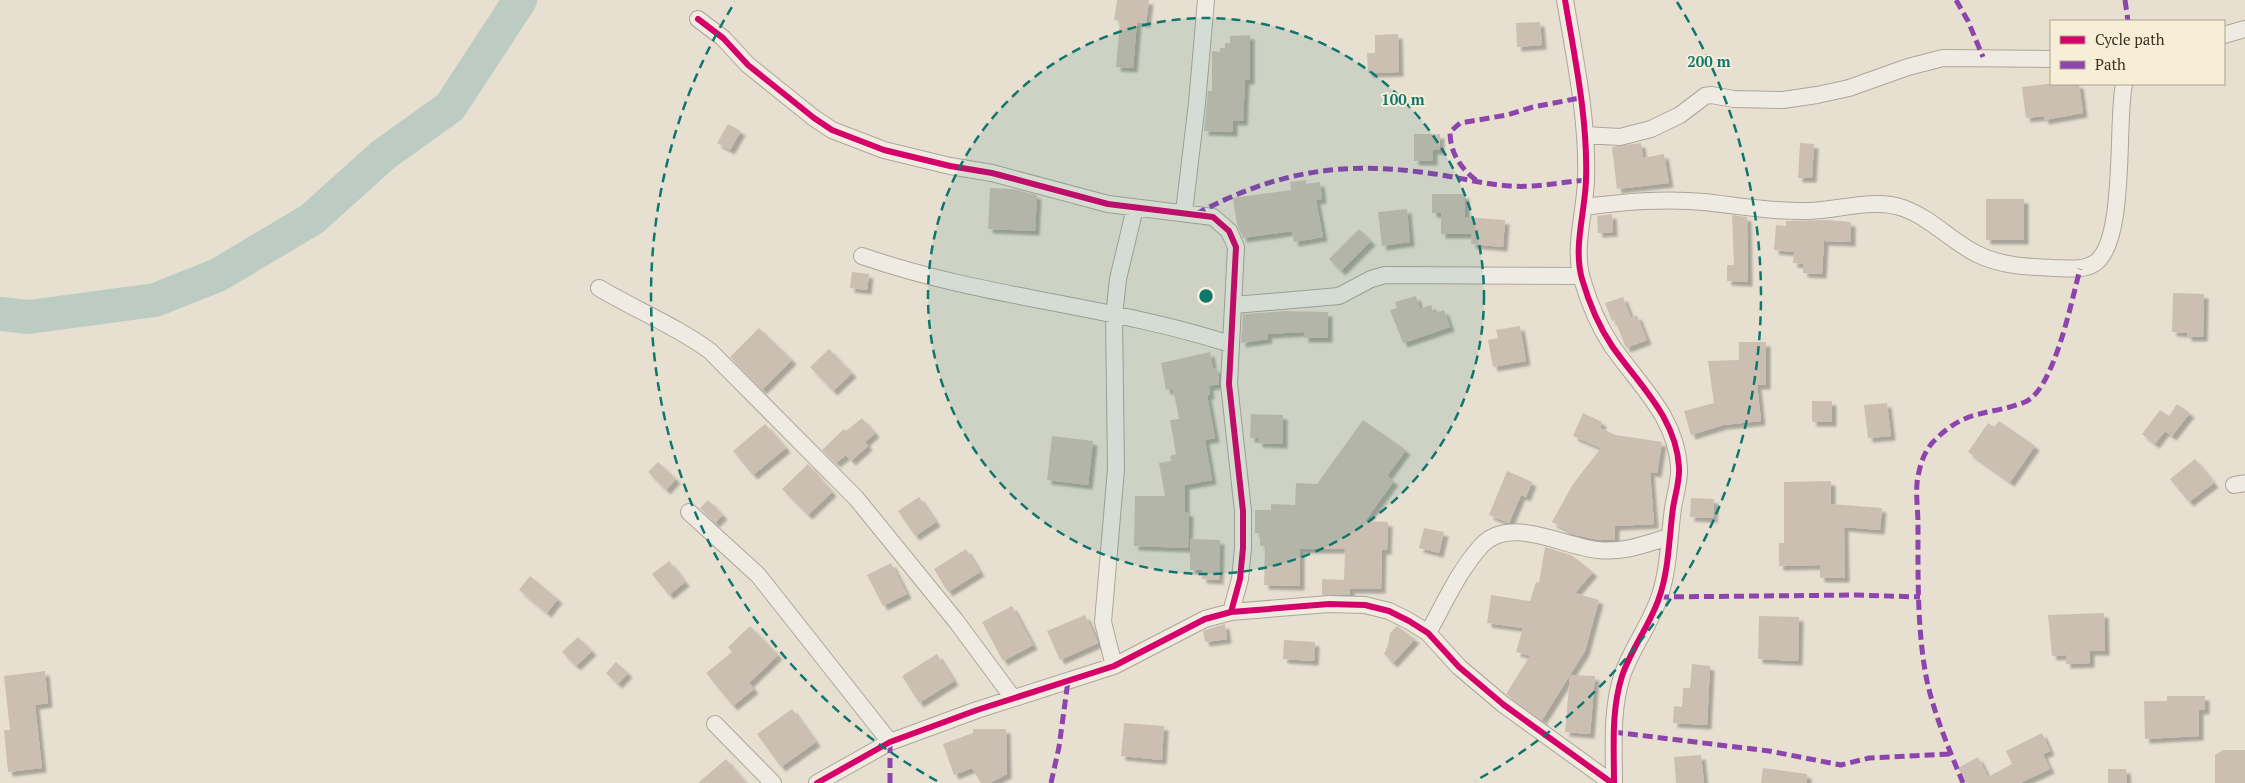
<svg xmlns="http://www.w3.org/2000/svg" width="2245" height="783" viewBox="0 0 2245 783" font-family="'PT Serif',serif">
<style>
.lines{fill:none;stroke-linecap:round;stroke-linejoin:round}
.river{stroke:#bcccc2;stroke-width:34}
.building{fill:#cbbfb2;filter:url(#shadow)}
.minor-casing{stroke:#ada599;stroke-width:18}
.minor{stroke:#efebe3;stroke-width:16}
.quiet{stroke:#8e44ad;stroke-width:5;stroke-dasharray:10 5;stroke-linecap:butt}
.cycleway-casing{stroke:#f7eed8;stroke-width:9}
.cycleway{stroke:#d6006c;stroke-width:6}
.ring{fill:none;stroke:#0f766e;stroke-width:2.5;stroke-dasharray:9 6}
.centre{fill:#0f766e;stroke:#f7eed8;stroke-width:2.5}
.ring-label{font-size:15px;text-anchor:middle;font-weight:bold;fill:#0f766e;stroke:#f7eed8;stroke-width:4;stroke-linejoin:round;paint-order:stroke}
</style>
<defs>
<filter id="shadow"><feDropShadow dx="4.5" dy="4.5" stdDeviation="1" flood-color="#0004"/></filter>
</defs>
<rect width="100%" height="100%" fill="#e7e0d1"/>
<g class="lines">
<path class="river" d="M0,314L29,317L155,300L218,275L312,219L383,155L450,107L520,0"/>
</g>
<path class="building" d="M1117,0H1149L1146,23L1137,22L1133,68L1116,67L1120,21L1114,20Z
M1540,22L1542,45L1517,47L1516,23Z
M1398,34L1399,72L1368,73L1367,53H1375V35Z
M1250,35V80H1245L1243,121H1233V132L1204,131L1208,91H1212V51L1220,52V48H1225V43H1230V36Z
M2047,84H2079L2083,113L2044,120V116L2026,118L2022,87Z
M728,124L741,131L730,150L717,143Z
M1414,134H1440V150H1433V161H1414Z
M1641,143L1643,158L1664,154L1669,183L1617,189L1612,147Z
M1800,143L1814,144L1812,178H1798Z
M1306,180V184L1320,182L1322,199L1316,200L1323,237L1294,242L1292,231L1243,238L1237,225L1233,198L1291,190L1290,182Z
M990,188L1013,189L1037,195L1035,231L988,229Z
M1432,194H1465V217L1505,220L1503,247L1471,244L1472,234H1441V213H1432Z
M1986,199H2024V240H1986Z
M1407,209L1410,242L1382,246L1378,212Z
M1612,214L1613,232L1598,233L1597,216Z
M1732,215L1747,217L1748,282L1727,281V265H1734Z
M1826,220L1851,222V242L1824,241L1822,274L1803,273V264L1793,263L1794,252L1774,250L1776,225L1786,226V221Z
M1359,229L1371,241L1341,271L1329,259Z
M852,272L869,274L867,290L850,288Z
M2173,293L2204,294L2203,337H2187V333L2172,332Z
M1416,296L1420,309L1431,305L1434,313L1444,310L1450,327L1403,343L1390,310L1397,308L1395,302Z
M1623,297L1631,318L1637,315L1647,340L1626,348L1615,320L1612,321L1605,303Z
M1285,311L1328,312V338H1304V332L1267,334L1268,339L1241,343L1243,314Z
M1520,326L1526,361L1493,367L1488,340L1498,338L1496,330Z
M759,328L792,360L762,390L730,357Z
M1739,342H1766V385H1757L1761,421L1723,425L1691,435L1684,411L1714,403L1708,361L1739,360Z
M829,349L852,373L833,391L810,367Z
M1210,352L1213,369L1217,368L1219,381V384L1209,386L1210,395H1207L1215,438L1205,440L1212,480L1185,485V512H1189L1188,548L1134,546L1135,496H1165L1159,463L1171,461L1170,456L1176,454L1170,420L1179,419L1173,389L1166,390L1161,363Z
M1812,401H1832V422H1812Z
M1887,403L1891,436L1868,438L1864,405Z
M2177,404L2190,413L2172,436L2165,431L2155,444L2142,434L2160,410L2169,416Z
M1583,413L1602,422L1600,428L1616,435L1662,442L1657,473L1650,472L1654,524L1615,526V540H1599L1576,535L1552,522L1573,484L1601,448L1573,436Z
M1251,414L1283,415V444L1258,443V438H1250Z
M862,418L875,433L865,442L868,446L851,461L846,455L836,463L822,450L844,429L846,431Z
M1363,420L1406,450L1387,476L1394,481L1365,521L1388,522L1387,550H1382L1381,589H1350V595H1322V579L1344,580L1345,549H1300V586L1264,585L1265,546H1260V533H1255V510H1271V504L1295,505L1296,483L1317,484Z
M1999,421L2035,446L2010,482L1968,452L1988,423L1994,427Z
M765,424L786,448L753,475L733,451Z
M1052,436L1093,441L1088,485L1047,480Z
M2195,459L2214,483L2189,502L2170,479Z
M658,462L676,479L666,490L648,472Z
M808,464L832,492L808,515L782,489Z
M1507,471L1532,482L1526,497L1521,495L1509,523L1489,515Z
M1831,481V504L1882,508L1880,530L1844,527L1845,578H1820V565L1779,566V543H1784V482Z
M919,497L936,522L915,536L898,511Z
M1691,498L1714,499L1713,518L1690,517Z
M708,500L723,515L715,523L700,508Z
M1424,528L1444,532L1439,553L1419,548Z
M1190,539L1220,540L1219,580L1202,579V570H1190Z
M1545,547L1571,555L1593,572L1575,593L1599,600L1585,651L1570,675L1595,676L1590,734L1565,732L1570,675L1542,720L1506,694L1530,656L1516,652L1523,628L1487,623L1491,595L1530,601L1536,582L1539,583Z
M966,549L980,572L948,592L934,569Z
M669,561L685,582L669,595L652,574Z
M891,563L907,594L883,606L867,575Z
M530,576L558,599L547,613L519,590Z
M1012,606L1033,645L1003,661L982,622Z
M2104,613L2105,651H2090V663L2066,664V655L2052,656L2048,615Z
M1085,615L1098,643L1060,660L1047,631Z
M1759,616L1799,617L1798,661L1758,659Z
M1225,624L1227,639L1205,642L1203,631Z
M750,626L778,655L749,683L754,689L733,706L706,673L732,652L728,647Z
M1397,626L1415,639L1393,663L1384,654L1388,645L1390,633Z
M578,637L592,651L576,666L562,652Z
M1284,640L1315,642L1314,661L1283,659Z
M937,654L954,681L919,703L902,676Z
M616,662L628,673L618,684L606,673Z
M1692,664L1710,666L1707,725L1673,723L1674,706L1682,707L1683,688H1690Z
M45,671L48,703L35,705L42,768L8,772L4,730H10L4,676Z
M2167,696H2205V710H2199V736L2145,739L2144,701H2167Z
M792,709L816,742L781,767L757,734Z
M1124,723L1164,726L1162,760L1121,756Z
M973,729H1006L1007,774L990,783H981L972,768L954,775L943,744L973,733Z
M2042,733L2050,751L2043,754L2050,769L2020,783H1966L1958,768L1978,757L1988,777L2012,764L2006,751Z
M2223,750H2245V783H2215V755Z
M1701,755L1704,783H1676L1674,757Z
M726,759L746,783H698Z
M1763,768L1807,774V783H1761Z
M2108,769H2126L2127,783H2108Z"/>
<g class="lines">
<defs>
<path id="minor" d="M1565,0C1575,59 1588,120 1586,180C1585,213 1573,247 1582,279C1589,303 1598,325 1612,346C1639,385 1676,417 1679,467C1680,480 1675,495 1673,508C1669,537 1669,570 1659,598C1650,625 1631,649 1622,676C1611,711 1614,747 1614,783
M698,19L723,38L748,65L814,118L832,130L884,150L950,166L992,173L1108,204L1213,217L1229,231L1236,247L1229,384L1243,511V548L1240,579L1231,612
M2224,35L2245,29
M1585,135L1620,137L1651,129L1680,115L1705,96L1711,95L1734,99L1783,100L1817,95L1849,88L1908,67L1943,58L2051,59
M1584,207C1624,202 1664,198 1704,202C1740,206 1774,212 1809,211C1839,210 1874,198 1903,208C1931,218 1951,241 1977,254C2001,266 2028,267 2054,268C2067,268 2083,271 2095,263C2127,241 2116,121 2124,84
M1184,212L1197,103L1206,0
M862,256C982,298 1110,305 1230,344
M599,288C636,310 676,326 710,351L856,498L956,621L1013,698
M1234,305L1339,296L1371,279L1385,275L1581,276
M2234,485L2245,483
M689,512L758,575L890,742
M1428,633C1444,604 1459,570 1482,545C1511,515 1564,547 1598,550C1623,553 1646,544 1669,537
M1114,666L1103,622L1116,469L1114,316L1118,279L1135,208
M715,724L773,783
M817,783L890,742L977,710L1114,666L1205,619L1231,612L1329,604L1365,605L1389,611L1409,621L1428,633L1459,667L1504,705L1612,783"/>
</defs>
<use href="#minor" class="minor-casing"/>
<use href="#minor" class="minor"/>
<path class="quiet" d="M1956,0L1968,21L1983,57
M2125,0L2128,21
M1476,180C1460,168 1450,152 1450,132L1460,123L1507,115L1533,107L1580,98
M1196,214C1271,174 1336,161 1420,172C1450,175 1480,184 1510,186C1535,188 1562,182 1586,180
M1659,597L1856,595L1920,597
M1613,732L1769,751L1841,765L1869,758L1951,754
M890,783V742
M1051,783L1059,747L1068,681
M1963,783C1949,749 1933,712 1926,676C1917,627 1918,574 1918,525C1918,509 1915,491 1918,476C1921,462 1925,449 1936,439C1967,408 1989,416 2025,402C2054,390 2072,299 2080,269"/>
<defs>
<path id="cycleway" d="M1565,0C1575,59 1588,120 1586,180C1585,213 1573,247 1582,279C1589,303 1598,325 1612,346C1639,385 1676,417 1679,467C1680,480 1675,495 1673,508C1669,537 1669,570 1659,598C1650,625 1631,649 1622,676C1611,711 1614,747 1614,783
M698,19L723,38L748,65L814,118L832,130L884,150L950,166L992,173L1108,204L1213,217L1229,231L1236,247L1229,384L1243,511V548L1240,579L1231,612
M817,783L890,742L977,710L1114,666L1205,619L1231,612L1329,604L1365,605L1389,611L1409,621L1428,633L1459,667L1504,705L1612,783"/>
</defs>
<use href="#cycleway" class="cycleway-casing"/>
<use href="#cycleway" class="cycleway"/>
</g>
<circle cx="1206" cy="296" r="278" fill="#0f766e" fill-opacity=".12"/>
<g class="ring">
<circle cx="1206" cy="296" r="278"/>
<path d="M937 781A555 555 0 0 1 735 2M1677 2A555 555 0 0 1 1475 781"/>
</g>
<circle cx="1206" cy="296" r="8" class="centre"/>
<g class="ring-label">
<text x="1709" y="67">200 m</text>
<text x="1403" y="105">100 m</text>
</g>
<rect x="2050" y="20" width="175" height="65" fill="#f7eed8" stroke="#ada18e"/>
<rect x="2060" y="36" width="25" height="8" fill="#d6006c" stroke="#ada18e"/>
<text x="2095" y="45" font-size="15" fill="#3d2e20">Cycle path</text>
<rect x="2060" y="61" width="25" height="8" fill="#8e44ad" stroke="#ada18e"/>
<text x="2095" y="70" font-size="15" fill="#3d2e20">Path</text>
</svg>
